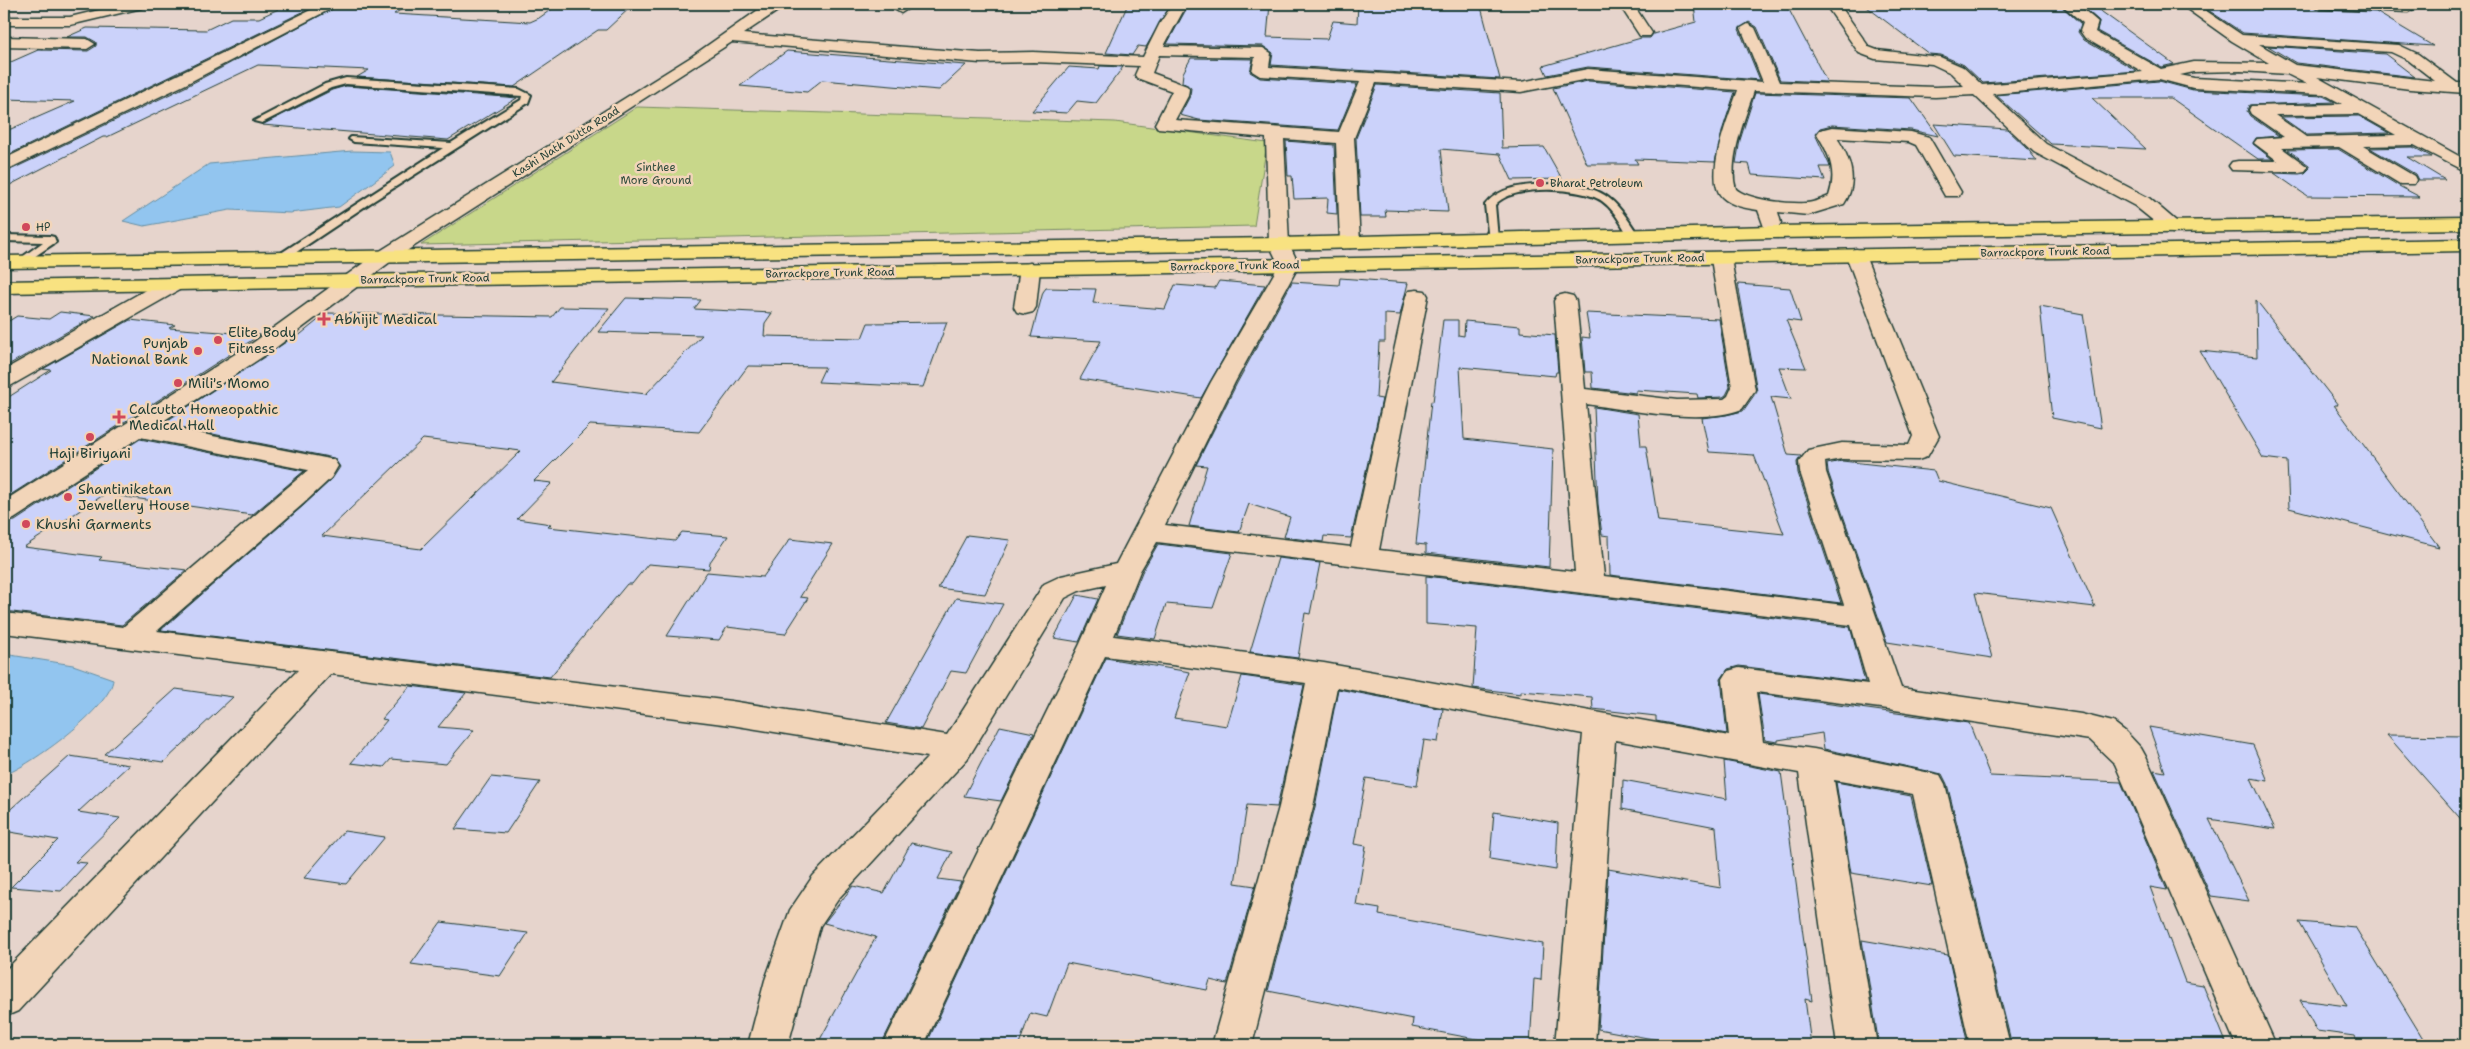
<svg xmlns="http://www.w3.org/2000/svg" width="2470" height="1049" viewBox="0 0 2470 1049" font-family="'Shantell Sans',sans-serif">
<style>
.green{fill:#c8d78a;stroke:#748a5f}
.water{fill:#92c5ef;stroke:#648fa4}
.building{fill:#cbd2fa;stroke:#1f3d34;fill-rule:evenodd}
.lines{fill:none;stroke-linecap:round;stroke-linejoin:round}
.lane-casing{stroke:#1f3d34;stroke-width:4}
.street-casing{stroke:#1f3d34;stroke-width:3}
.primary-casing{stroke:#1f3d34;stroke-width:3}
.lane{fill:#f2d5b9;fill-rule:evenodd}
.street{fill:#f2d5b9;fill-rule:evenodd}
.primary{fill:#f8e281;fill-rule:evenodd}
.poi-dot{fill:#d1495b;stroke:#f2d5b9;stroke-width:2}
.labels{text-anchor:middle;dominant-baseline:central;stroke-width:5;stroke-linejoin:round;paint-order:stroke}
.far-street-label{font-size:11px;fill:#1f3d34;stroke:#f2d5b9}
.far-park-label{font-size:11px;fill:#304c3d;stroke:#f2d5b9}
.far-poi-label{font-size:11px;fill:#1f3d34;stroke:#f2d5b9;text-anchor:start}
.poi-label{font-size:14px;fill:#1f3d34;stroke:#f2d5b9;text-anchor:start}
</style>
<rect width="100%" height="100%" fill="#e6d4cc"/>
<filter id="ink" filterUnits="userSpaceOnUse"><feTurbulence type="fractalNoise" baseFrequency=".02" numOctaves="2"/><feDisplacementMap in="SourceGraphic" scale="10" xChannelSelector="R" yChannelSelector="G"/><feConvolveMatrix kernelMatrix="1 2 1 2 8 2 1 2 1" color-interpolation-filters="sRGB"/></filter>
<g filter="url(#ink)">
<path class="green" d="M637,107L1115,122L1267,143L1254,226L421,245Z"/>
<path class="water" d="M352,151L390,152L395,166L339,207L290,213L230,210L144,226L123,221L209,164Z
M4,654L73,665L113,679C112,707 30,766 4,775Z"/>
<path class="building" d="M289,4H319L4,157V132L75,101L4,99V65L38,50L88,51L96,46V42L87,37H67L87,28L206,30L231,18H259Z
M342,4H410L394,14L530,22L539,18L559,4H634L606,30H598L514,87L357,77L369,70L258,65L107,137H103L4,188V173L185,87Z
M1128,4H1171L1146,47L1138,46L1132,55L1106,53Z
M1189,4H1270L1267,37L1327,39L1333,21L1357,23L1358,4H1459L1460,6L1481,7L1500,79L1271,65L1273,53L1263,46L1167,44Z
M1694,4H1786L1827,82L1780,80L1757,27L1749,22L1739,29L1760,80L1588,67L1547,75L1543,66L1641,38H1650L1653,34L1696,22Z
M1863,4H2059L2081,24L2078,32L2084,40L2137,71L1983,83L1964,65L1941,55L1929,54Z
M2080,4H2091L2174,64L2161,67L2097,31L2099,21Z
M2199,4L2311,5L2320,10L2376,12L2433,46L2243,33Z
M2268,46L2385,54L2415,77L2296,63Z
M787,51L966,65L939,90L822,80L807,92L740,86Z
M1191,58L1253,59L1250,72L1260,78L1357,84L1338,130L1199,120L1180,115L1190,96L1191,88L1182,82L1183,73Z
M1100,66L1123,67L1096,103L1077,101L1067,113L1032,111L1069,67L1099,69Z
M1588,81L1735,92L1723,128L1715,162L1635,159L1638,164H1587L1553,88Z
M2159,81L2193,90L2323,96L2335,102L2249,105L2247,111L2250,116L2279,136L2256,138L2253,144L2272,159H2258L2171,98H2092L2146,149L2051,144L1996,95Z
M1377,85L1500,93L1502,148L1544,147L1562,179L1512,180L1500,154L1441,149L1448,212L1385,210L1386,217H1360L1356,138Z
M346,86L506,97L517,98L448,140L262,125L332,90Z
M1755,93L1911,98L1938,136L1911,130L1832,125L1820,128L1815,134L1829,164L1830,167H1820L1825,180L1752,175L1749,164L1736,163L1740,140Z
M2359,116L2389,133L2307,135L2281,117Z
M1934,124L2007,129L2027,148L2037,161L1954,156Z
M1286,141L1334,145L1337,214L1327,213L1328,198L1294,199L1292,176H1288Z
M2413,147L2432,157H2407L2445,180H2418L2415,174L2370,148Z
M2338,149L2399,186L2420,197L2307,196L2274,173L2299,174L2305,173L2310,168L2309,165L2288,150Z
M1340,278L1408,283L1400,315L1385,314V342H1379L1376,398L1382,399L1351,538L1324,536L1323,542L1284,537L1290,517L1249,504L1239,532L1189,526L1207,466L1196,465L1237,383L1292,282L1339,285Z
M1219,281L1265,285L1201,398L1080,379L1101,341L1031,337L1043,292L1046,288L1096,289L1093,303L1165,309L1175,285L1215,288Z
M1738,284L1790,288L1801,322L1786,320L1806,368L1779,367L1791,399L1771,397L1788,455L1801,456L1797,462L1798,473L1841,603L1610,575L1609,536L1602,535L1598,504L1594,407L1638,414L1641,446H1646L1658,521L1784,534L1754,455L1709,452L1702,418L1726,415L1743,411L1757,391Z
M626,298L701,300L694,309L772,313L765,323L764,336L862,338L868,323L947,322L923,387L818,382L825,367L748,366L699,432L590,425L534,481L552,483L517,519L551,524L548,527L675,541L682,532L728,536L710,562L709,569L648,564L632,584H627L550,677L161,630L304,505L332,479L340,467L334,458L162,424L292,338H296L327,313L552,317L560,307L609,308L551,382L646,394L702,335L598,332ZM423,439L521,451L421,549L322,536Z
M2256,300L2338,405H2334L2439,547L2289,508L2287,461L2263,458L2200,351L2257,357Z
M2040,306L2083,314L2101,428L2052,418Z
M60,312L95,316L8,365H4V324L17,316L49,319Z
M1586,313L1719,319L1730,387L1726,395L1723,397L1698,398L1697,394L1636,390V393L1593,388L1592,372H1585L1582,337L1590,338Z
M130,320L175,325L169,328L260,335L4,499V400L51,370L43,369Z
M1443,320H1458V335L1464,336L1465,321L1520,326V332L1555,335L1558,372H1556L1555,376L1460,367L1464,439L1553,449L1549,567L1426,553V545L1416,544L1431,401L1433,402Z
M140,439L304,471L252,515L105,494L24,547L102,557L99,560L187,570L122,625L4,611V523L15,521Z
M1842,461L1934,471L1938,481L2051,508L2095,607L1975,593L1992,658L1887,642L1828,472L1827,464Z
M967,535L1010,540L985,594L938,588Z
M790,539L833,544L800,597L808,598L785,634L727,627L719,640L667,636L707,572L763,577Z
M1158,544L1232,553L1213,608L1166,604L1155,639L1117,634L1142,572Z
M1278,558L1320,563L1310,614L1305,613L1298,658L1250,652Z
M1426,576L1850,627L1865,682L1739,666L1728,669L1721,679L1727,734L1656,721V716L1593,709L1592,697L1521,691V694L1473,688L1477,628L1426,624Z
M1077,595L1098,599L1079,642L1054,638Z
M956,598L1003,604L966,673L951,671L921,729L886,723Z
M1106,658L1190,672L1174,718L1227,726L1242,676L1304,685L1277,807L1247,805L1235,883L1255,886L1227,984L1210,980L1207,990L1067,963L1047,1017L1030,1013L1019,1045H926Z
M410,686L466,693L438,727L474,730L446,764L391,759L384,767L351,763L387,720L382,719Z
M176,689L233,697L164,762L104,754Z
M1338,689L1443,709L1438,742L1424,740L1417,786L1366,778L1354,844L1366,846L1356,905L1380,909L1379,915L1543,944L1541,980L1534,979L1530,1045H1508L1412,1027L1413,1019L1268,991L1315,807Z
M1758,694L1969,723L1990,776L2121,782L2167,890L2150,887L2185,982L2203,985L2227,1045H2012L1947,784L1942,774L1824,749L1822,733L1778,740V742L1765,740Z
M1000,726L1034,733L1001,801L964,796Z
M2149,727L2253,745L2268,781L2251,778L2275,829L2209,819L2249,901L2211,896L2154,770L2165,772Z
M2387,735L2466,736V825Z
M70,756L129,765L78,812L120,818L75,862L87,863L61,891L11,887L58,840L4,831V815Z
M1724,761L1781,772L1812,1001L1805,999L1811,1045H1686L1598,1029L1608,869L1721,888L1716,827L1622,809L1623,780L1727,799Z
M491,777L540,782L506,833L455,829Z
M1836,782L1911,796L1932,886L1851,873Z
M1494,812L1558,823L1556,870L1490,859Z
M344,831L385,837L346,884L304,878Z
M911,843L952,852L938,879L961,882L881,1045H817L876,937L824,923L853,886L884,893Z
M441,922L528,933L500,976L411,964Z
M2299,922L2355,927L2427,1045H2359L2354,1036L2317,1031L2300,1000L2347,1006Z
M1862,940L1948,955L1968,1045H1879Z"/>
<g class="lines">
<defs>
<path id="lane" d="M346,78L519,89L531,95L528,103L370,203L286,259H278V255L443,148L354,142L349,139L351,137L451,143L521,100L522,96L346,84L331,88L262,123L254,121L325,84Z
M1552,184C1603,186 1612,194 1639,236L1634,239L1630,238C1622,226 1615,210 1602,201C1581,187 1511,184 1495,205L1498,239L1497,241H1489L1485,205C1500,185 1529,185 1552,184Z
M4,235L50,236L54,237L56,242L22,265L18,264V260L43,242L4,241Z"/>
<path id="street" d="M124,4H148L146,7L70,25H4V17H70Z
M323,4H340L184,85L4,171V159Z
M770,4H788L743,34L980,53L1033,52L1143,57L1160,23L1173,4H1187L1164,46L1263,48L1271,53L1269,67L1521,82L1588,69L1763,82L1741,28L1748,24L1755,28L1779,82L1935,87L1964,86L1951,73L1932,64L1875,59L1859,53L1825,4H1839L1869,47L1877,50L1940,57L1963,67L1982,85L2143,72L2085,38L2080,31L2083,23L2061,4H2077L2098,22L2095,32L2161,69L2194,62L2269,63L2232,41L2180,4H2196L2242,35L2399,45L2418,54L2457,83H2466V93L2410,89L2317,77L2466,160V172L2414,145L2363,146L2414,176L2416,180L2414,184H2400L2339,147L2282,148L2308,167L2305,171L2299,172L2232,170L2229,166L2232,162L2238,161H2278L2254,143L2257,139L2284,137L2251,114L2249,110L2251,106L2342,104L2324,94L2193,88L2159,79L1992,94L2046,144L2149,198L2183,227L2180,231L2173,233L2166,231L2135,206L2034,152L1974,95L1935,97L1754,91C1745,118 1727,162 1736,189C1749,200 1788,204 1806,203C1813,203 1822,199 1829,196C1837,172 1830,155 1817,134L1820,130L1832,127L1911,132L1929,137L1961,192L1959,196H1945L1916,145L1909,142L1837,138C1850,157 1859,182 1844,204L1808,215L1778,212L1781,223L1778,227L1771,229L1764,227L1758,210C1746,208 1731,206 1722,197C1703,177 1730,113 1738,90L1588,79L1521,92L1376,83L1354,138L1360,242L1357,246L1350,248L1343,246L1340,242L1336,143L1284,139L1289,244L1299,265L1235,382L1165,525L1351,547L1406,296L1409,291L1417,290L1425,291L1428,296L1379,550L1575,572L1554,301L1557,296L1565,294L1573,296L1576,301L1585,389L1677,400L1724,399L1728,396L1732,387L1711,259L1714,255L1721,253L1728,255L1731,259L1755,390L1742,409C1704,425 1628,410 1586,404L1604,576L1844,605L1800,472L1799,462L1808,450L1842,443L1909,445L1913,436L1846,255L1849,251L1856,249L1863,251L1939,436L1927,457L1918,460L1842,459L1825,462L1826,472L1901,688L2081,714L2113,722L2126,732L2141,748L2146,757L2276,1045H2236L2115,764L2090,740L1888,709L1756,692L1763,742L1814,749L1940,775L1945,784L2010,1045H1970L1913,794L1834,780L1877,1045H1837L1799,773L1615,740L1595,1045H1555L1583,734L1337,687L1313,807L1252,1045H1212L1279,807L1306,683L1105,656L924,1045H883L1080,644L1106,585L1079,591L1065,598L968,758L839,898L820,926L788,1045H748L765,980L790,910L813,876L928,757L731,725L331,674L18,1011L4,1017V972L298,670L4,633V613L123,627L308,470L140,437L14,519L4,521V501L254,342L380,251L691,57L758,10ZM732,42L980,63L1033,62L1139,66L1135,75L1137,78L1172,91L1155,124L1158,128L1266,138L1269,244L1279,265L1211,382L1116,564L1061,576L1044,584L947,735L731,701L157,631L303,504L331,478L338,466L334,460L325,458L157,425L270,352L394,259ZM2259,44L2391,52L2408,60L2435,81L2295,65ZM1159,55L1255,57L1252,71L1260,76L1360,82L1339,132L1175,120L1188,96L1189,89L1187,86L1152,73ZM2241,71L2287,74L2307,84L2194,78L2180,75L2194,72ZM2359,114L2396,135L2306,137L2275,115ZM1157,542L1851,625L1868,684L1739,668L1728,671L1723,679L1729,736L1324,663L1114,636L1140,571Z
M899,4H915L901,13L894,9Z
M1619,4H1633L1652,33L1650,36H1640Z
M2313,4H2408L2415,8L2408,12L2320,8Z
M4,37L87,39L95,44L87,49L4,47Z
M1030,263L1037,265L1040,269L1036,307L1033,312L1025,314L1017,312L1014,307L1020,269L1023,265Z
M173,278L181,279L184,284L181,289L12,385L4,387V370L165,279Z"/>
<path id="primary" d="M2466,217V229L1773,238L1279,250L4,268V256L1279,238L1773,226Z
M2466,239V251L4,293V281Z"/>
</defs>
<use href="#lane" class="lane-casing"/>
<use href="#street" class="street-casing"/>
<use href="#primary" class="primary-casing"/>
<use href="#lane" class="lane"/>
<use href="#street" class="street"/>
<use href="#primary" class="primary"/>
</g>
</g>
<g class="poi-dot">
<circle cx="1540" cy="183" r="5"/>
<circle cx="26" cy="227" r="5"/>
<path d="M321.5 311.5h5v5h5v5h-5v5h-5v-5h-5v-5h5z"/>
<circle cx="218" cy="340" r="5"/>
<circle cx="198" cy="351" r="5"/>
<circle cx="178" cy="383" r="5"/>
<path d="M116.5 409.5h5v5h5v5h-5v5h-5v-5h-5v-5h5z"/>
<circle cx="90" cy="437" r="5"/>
<circle cx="68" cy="497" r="5"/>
<circle cx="26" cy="524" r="5"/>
</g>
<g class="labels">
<g class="far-street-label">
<text transform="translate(566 142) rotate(-32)">Kashi Nath Dutta Road</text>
<text transform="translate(2045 252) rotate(-1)">Barrackpore Trunk Road</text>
<text transform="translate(1640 259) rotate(-1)">Barrackpore Trunk Road</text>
<text transform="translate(1235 266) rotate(-1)">Barrackpore Trunk Road</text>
<text transform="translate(830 273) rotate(-1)">Barrackpore Trunk Road</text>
<text transform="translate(425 279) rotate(-1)">Barrackpore Trunk Road</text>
</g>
<g class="far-park-label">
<text x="656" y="167">Sinthee<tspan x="656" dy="13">More Ground</tspan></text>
</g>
<g class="far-poi-label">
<text x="1550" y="183">Bharat Petroleum</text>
<text x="36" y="227">HP</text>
</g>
<g class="poi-label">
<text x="334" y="319">Abhijit Medical</text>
<text x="228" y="332">Elite Body<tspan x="228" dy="16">Fitness</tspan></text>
<text x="188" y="343" text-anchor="end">Punjab<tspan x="188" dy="16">National Bank</tspan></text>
<text x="188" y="383">Mili's Momo</text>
<text x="129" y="409">Calcutta Homeopathic<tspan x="129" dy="16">Medical Hall</tspan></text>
<text x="90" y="453" text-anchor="middle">Haji Biriyani</text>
<text x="78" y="489">Shantiniketan<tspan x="78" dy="16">Jewellery House</tspan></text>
<text x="36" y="524">Khushi Garments</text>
</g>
</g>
<rect width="2470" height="1049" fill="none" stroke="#f2d5b9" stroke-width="20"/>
<rect x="10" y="10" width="2450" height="1029" fill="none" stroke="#1f3d34" stroke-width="2" filter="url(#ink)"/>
</svg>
